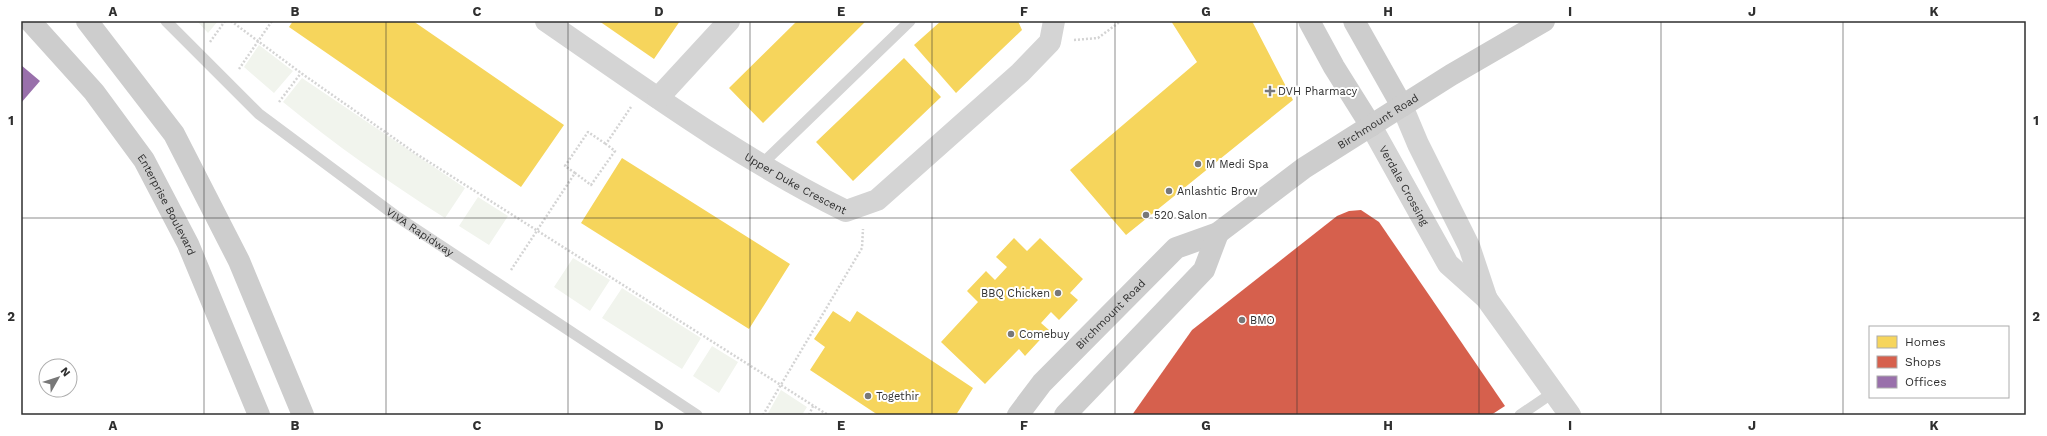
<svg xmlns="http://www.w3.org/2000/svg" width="2047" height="436" viewBox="0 0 2047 436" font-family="'Work Sans',sans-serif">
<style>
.green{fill:#f1f4ed}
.homes{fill:#f6d55c}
.shops{fill:#d6604d}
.offices{fill:#9970ab}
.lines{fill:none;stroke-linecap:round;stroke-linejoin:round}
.path{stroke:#d4d4d4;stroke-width:2.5;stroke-dasharray:2 2;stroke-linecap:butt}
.service{stroke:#d4d4d4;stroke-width:11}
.minor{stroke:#d4d4d4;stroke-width:22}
.tertiary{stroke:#d4d4d4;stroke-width:22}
.secondary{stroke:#cdcdcd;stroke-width:22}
.grid{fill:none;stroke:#2f2f2f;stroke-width:1;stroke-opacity:0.55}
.poi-dot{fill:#787878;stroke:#fff;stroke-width:1.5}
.labels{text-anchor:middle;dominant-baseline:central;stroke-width:4;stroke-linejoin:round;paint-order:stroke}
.poi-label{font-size:11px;fill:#2f2f2f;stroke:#fff;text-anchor:start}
.street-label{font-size:11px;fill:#2f2f2f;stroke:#fff}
.neatline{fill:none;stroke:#2f2f2f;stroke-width:1.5}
.grid-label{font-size:13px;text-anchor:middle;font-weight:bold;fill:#2f2f2f}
</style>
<rect width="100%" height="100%" fill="#fff"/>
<path class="green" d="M197,21H218L208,33Z
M259,45L293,71L274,93L244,67Z
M302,78L465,188L445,218C388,182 334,144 283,102Z
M478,197L508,216L489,245L459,226Z
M573,258L610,280L590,311L554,287Z
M622,288L701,338L682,369L602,318Z
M712,346L738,362L719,393L693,376Z
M781,390L807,407L802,415H767Z"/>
<path class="homes" d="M293,21H413L564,125L521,187L289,27Z
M599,21H680L654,59Z
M797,21H866L763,123L729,88Z
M941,21H1018L1022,30L956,93L914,45Z
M1171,21H1252L1293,100L1126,235L1070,170L1197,62Z
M904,58L941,97L853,181L816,142Z
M622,158L790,264L749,329L581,223Z
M1014,238L1027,251L1040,238L1083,279L1070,293L1078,300L1059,320L1051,312L1041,323L1049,330L1025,356L1019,349L985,384L941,342L978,302L967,291L986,271L995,280L1007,267L996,257Z
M833,311L850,322L857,311L973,388L956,415H878L810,370L825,347L814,339Z"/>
<path class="shops" d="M1361,210L1379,222L1505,406L1491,415H1132L1192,330L1337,216L1349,211Z"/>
<path class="offices" d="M21,65L40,81L21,103Z"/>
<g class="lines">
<path class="path" d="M231,21L301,73L418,155L828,415
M1074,40L1098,38L1121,21
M210,42L225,21
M239,69L272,21
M279,102L301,73
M575,173L565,166L588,132L606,144
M511,270L575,173L591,185L615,151L606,144L631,107
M763,415L862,248L863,229
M809,415L813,406"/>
<g class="service">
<path id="s1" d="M166,21L259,114L396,216L697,415"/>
<path d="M762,164L910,21"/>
<path d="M1520,415L1554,392"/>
</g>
<g class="minor">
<path id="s2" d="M546,21C642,87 740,159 846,211L877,200L1020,73L1050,42L1054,21"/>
<path d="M658,98L729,21"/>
</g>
<g class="tertiary">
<path d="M1402,106L1418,144L1469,246L1486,297"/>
<path id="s3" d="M1371,126L1448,264L1486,298L1570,415"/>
</g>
<g class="secondary">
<path id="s4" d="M30,21L94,92L144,160L188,244L259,415"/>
<path d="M87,21L174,134L239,261L303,415"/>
<path d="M1309,21L1334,67L1371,126"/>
<path d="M1354,21L1402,106"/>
<path id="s5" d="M1018,415L1042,383L1176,248L1218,233L1304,168L1451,75L1544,21"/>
<path d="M1065,415L1204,270L1218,233"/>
</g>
</g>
<path class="grid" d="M204,21V415M386,21V415M568,21V415M750,21V415M932,21V415M1115,21V415M1297,21V415M1479,21V415M1661,21V415M1843,21V415M21,218H2026"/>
<g class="poi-dot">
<path d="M1268 85h4v4h4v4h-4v4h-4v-4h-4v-4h4z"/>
<circle cx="1198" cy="164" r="4"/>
<circle cx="1169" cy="191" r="4"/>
<circle cx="1146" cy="215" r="4"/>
<circle cx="1058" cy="293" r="4"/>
<circle cx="1242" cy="320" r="4"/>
<circle cx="1011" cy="334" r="4"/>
<circle cx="868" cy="396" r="4"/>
</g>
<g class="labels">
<g class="poi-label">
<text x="1278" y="91">DVH Pharmacy</text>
<text x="1206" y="164">M Medi Spa</text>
<text x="1177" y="191">Anlashtic Brow</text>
<text x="1154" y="215">520 Salon</text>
<text x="1050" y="293" text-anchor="end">BBQ Chicken</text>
<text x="1250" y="320">BMO</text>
<text x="1019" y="334">Comebuy</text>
<text x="876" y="396">Togethir</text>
</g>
<g class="street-label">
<text stroke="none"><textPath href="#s5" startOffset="470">Birchmount Road</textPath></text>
<text stroke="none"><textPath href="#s2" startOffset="298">Upper Duke Crescent</textPath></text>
<text stroke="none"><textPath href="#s3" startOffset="68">Verdale Crossing</textPath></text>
<text stroke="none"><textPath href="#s4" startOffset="230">Enterprise Boulevard</textPath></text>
<text stroke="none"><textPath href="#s1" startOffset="331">VIVA Rapidway</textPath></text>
<text stroke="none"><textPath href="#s5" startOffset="137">Birchmount Road</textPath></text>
</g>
</g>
<rect width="2047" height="436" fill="none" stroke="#ffffff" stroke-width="44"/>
<rect x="1869" y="326" width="140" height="72" fill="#ffffff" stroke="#acacac"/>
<rect x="1877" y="336" width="20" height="12" fill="#f6d55c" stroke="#acacac"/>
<text x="1905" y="346" font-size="12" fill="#2f2f2f">Homes</text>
<rect x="1877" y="356" width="20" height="12" fill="#d6604d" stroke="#acacac"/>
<text x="1905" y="366" font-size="12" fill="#2f2f2f">Shops</text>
<rect x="1877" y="376" width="20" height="12" fill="#9970ab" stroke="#acacac"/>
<text x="1905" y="386" font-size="12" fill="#2f2f2f">Offices</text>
<g transform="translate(58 378) rotate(51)"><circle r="19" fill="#ffffff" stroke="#acacac"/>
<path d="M0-3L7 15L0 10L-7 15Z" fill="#787878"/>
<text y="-6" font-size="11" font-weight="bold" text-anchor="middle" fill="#2f2f2f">N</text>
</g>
<rect x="22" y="22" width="2003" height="392" class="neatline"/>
<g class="grid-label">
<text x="113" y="16">A</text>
<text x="295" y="16">B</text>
<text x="477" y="16">C</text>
<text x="659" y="16">D</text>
<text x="841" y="16">E</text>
<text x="1024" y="16">F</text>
<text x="1206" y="16">G</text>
<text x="1388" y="16">H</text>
<text x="1570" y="16">I</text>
<text x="1752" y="16">J</text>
<text x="1934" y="16">K</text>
<text x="11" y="125">1</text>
<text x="2036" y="125">1</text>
<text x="11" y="321">2</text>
<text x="2036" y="321">2</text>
<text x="113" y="430">A</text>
<text x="295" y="430">B</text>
<text x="477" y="430">C</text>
<text x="659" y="430">D</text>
<text x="841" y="430">E</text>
<text x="1024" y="430">F</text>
<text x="1206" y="430">G</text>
<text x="1388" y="430">H</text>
<text x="1570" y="430">I</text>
<text x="1752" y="430">J</text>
<text x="1934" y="430">K</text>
</g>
</svg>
